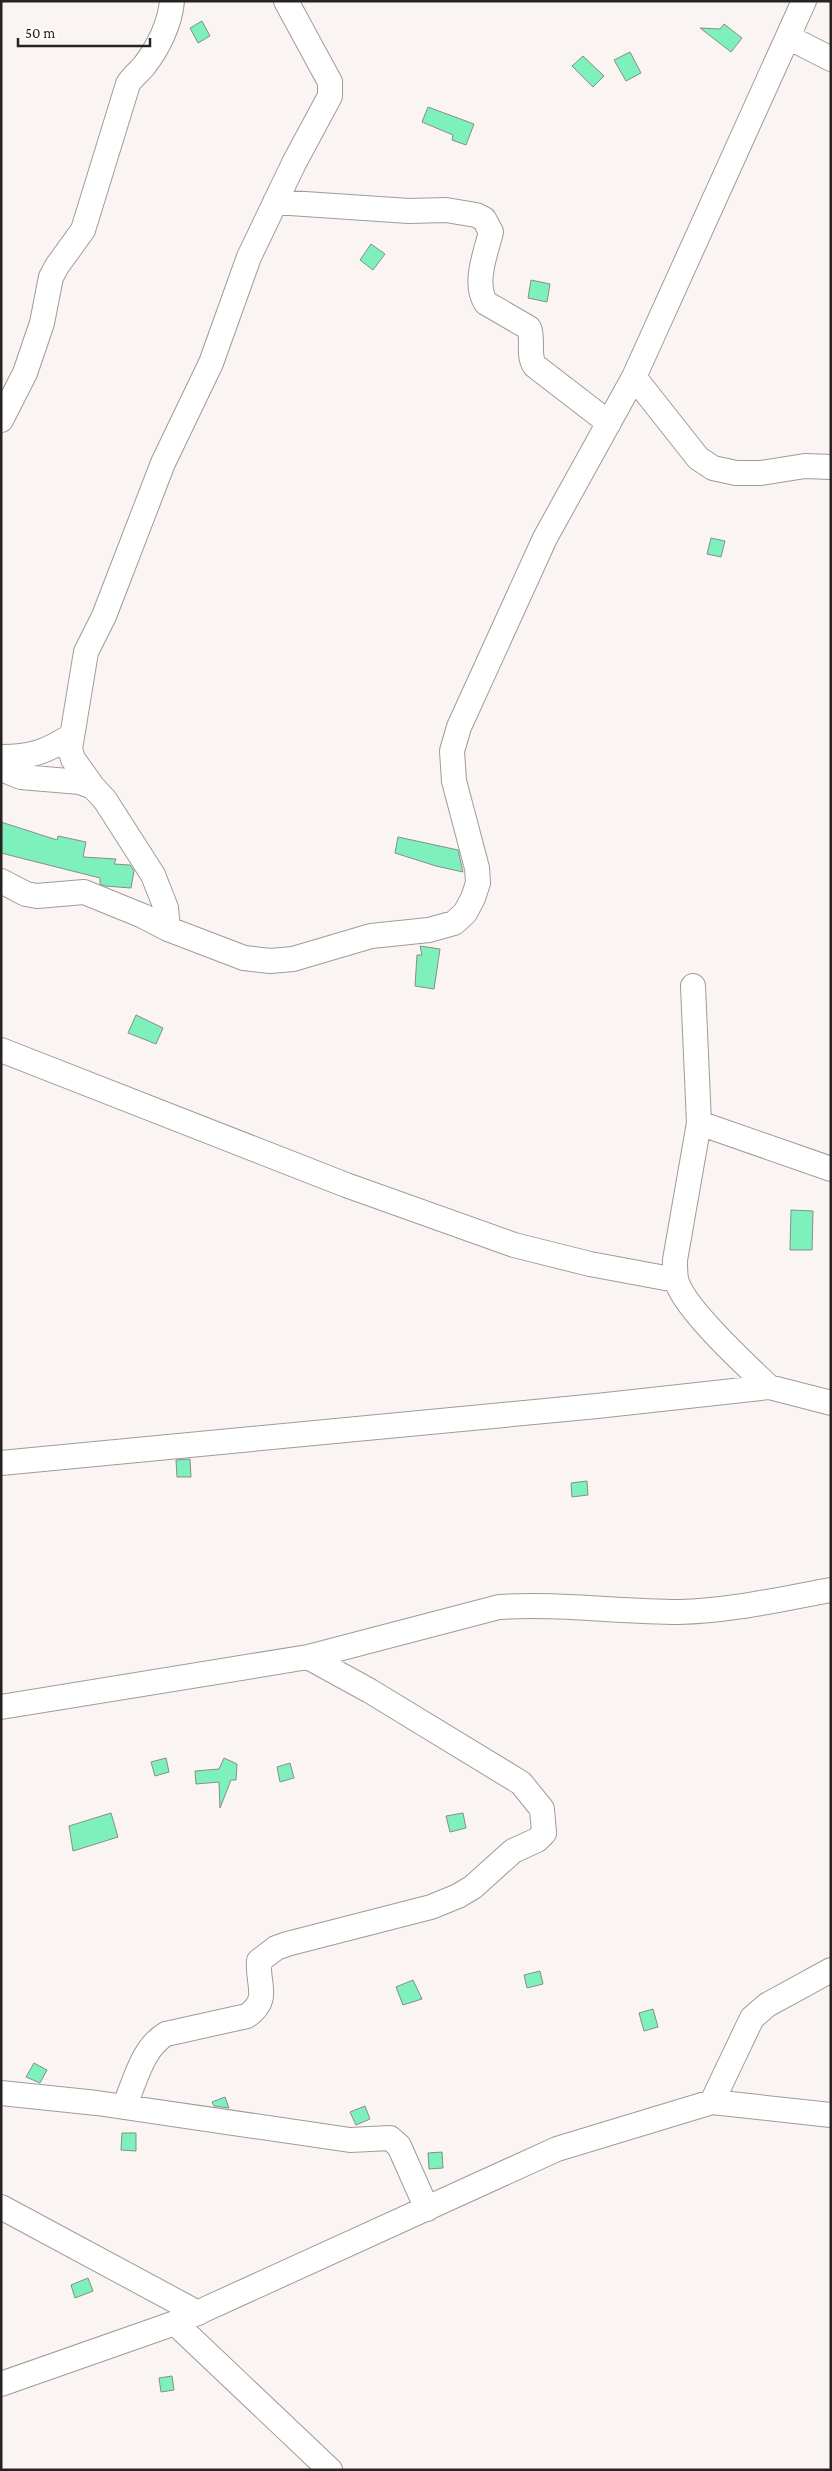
<svg xmlns="http://www.w3.org/2000/svg" width="832" height="2471" viewBox="0 0 832 2471" font-family="'Crimson Pro',serif">
<style>
.building{fill:#7ef0bc;stroke:#898d8b}
.lines{fill:none;stroke-linecap:round;stroke-linejoin:round}
.minor-casing{stroke:#a09b9a;stroke-width:26}
.minor{stroke:#fff;stroke-width:24}
</style>
<rect width="100%" height="100%" fill="#faf4f2"/>
<path class="building" d="M202,21L210,36L198,43L190,28Z
M724,24L742,38L731,52L700,28L720,29Z
M630,52L641,73L626,81L614,60Z
M583,56L604,76L593,87L572,66Z
M428,107L474,124L466,145L452,140L453,135L422,122Z
M371,244L385,254L373,270L360,260Z
M531,280L550,284L547,302L528,298Z
M711,538L725,541L721,557L707,554Z
M1,822L57,840L58,836L86,842L83,857L116,859L114,864L130,865L134,871L131,888L105,886L100,884V878L1,853Z
M398,837L458,850L463,872L436,866L395,853Z
M420,946L440,949L434,989L415,986L417,955H422Z
M136,1015L163,1028L156,1044L128,1033Z
M791,1210L813,1211L812,1250H790Z
M190,1459L191,1477H177L176,1460Z
M587,1481L588,1495L572,1497L571,1483Z
M166,1758L169,1772L155,1776L151,1762Z
M224,1758L237,1764L236,1780H231L220,1808L219,1782L196,1784L195,1771L219,1769Z
M290,1763L294,1778L280,1782L277,1767Z
M111,1813L118,1837L73,1851L69,1826Z
M463,1813L466,1828L450,1832L446,1816Z
M540,1971L543,1984L527,1988L524,1975Z
M413,1980L422,1999L403,2005L396,1987Z
M653,2009L658,2027L644,2031L639,2013Z
M34,2063L47,2070L40,2083L26,2077Z
M225,2097L229,2108L214,2106L212,2102Z
M365,2106L370,2119L356,2125L350,2112Z
M122,2133H136V2151L121,2150Z
M442,2152L443,2168L429,2169L428,2153Z
M88,2278L93,2291L75,2298L71,2285Z
M172,2376L174,2390L161,2392L159,2378Z"/>
<g class="lines">
<defs>
<path id="minor" d="M788,37L831,59
M275,202L409,211L446,210L476,215L484,219L491,232C486,252 473,284 486,303L529,328C534,340 527,355 535,366L609,423
M634,377L698,458L713,468L736,473H761L805,466L831,467
M1,420L25,373L42,323L51,277L57,266L83,230L128,84C132,77 139,72 144,66C158,48 170,24 172,1
M1,757C32,757 45,752 71,736
M1,769L21,777L80,782L93,787L105,800L153,875L166,908L168,929
M93,787L73,759L70,749L86,652L104,616L163,463L211,363L249,257L294,163L330,96V82L286,1
M1,881L26,894L37,896L84,892L143,916L168,929L244,958L270,961L293,959L371,936L429,930L454,923L465,913L473,898L478,883L477,868L454,781L452,751L459,727L545,538L634,377L804,1
M693,986L699,1123L675,1260C675,1266 675,1273 676,1279C682,1307 747,1366 769,1387
M1,1050L346,1185L514,1245L590,1264L676,1280
M699,1123L831,1169
M1,1463L597,1406L769,1387L831,1403
M1,1707L308,1657L499,1607C559,1603 619,1612 679,1612C730,1611 781,1599 831,1590
M1,2093L97,2103L350,2140L390,2138L399,2146L427,2209
M712,2102L752,2018L767,2005L831,1970
M124,2107C135,2082 142,2048 166,2034L247,2016C271,1999 257,1985 259,1961L276,1948L287,1944L431,1907L458,1896L473,1887L513,1851L537,1840L544,1833L542,1809L521,1783L370,1691L308,1657
M1,2207L198,2313
M175,2323L330,2470
M1,2384L175,2323L557,2149L712,2102L831,2115"/>
</defs>
<use href="#minor" class="minor-casing"/>
<use href="#minor" class="minor"/>
</g>
<rect width="832" height="2471" fill="none" stroke="#262423" stroke-width="5"/>
<path d="M18 38v8h132v-8" fill="none" stroke="#262423" stroke-width="2.5"/>
<text x="25" y="38" font-size="15" fill="#262423" stroke="#ffffff" stroke-width="4" paint-order="stroke">50 m</text>
</svg>
